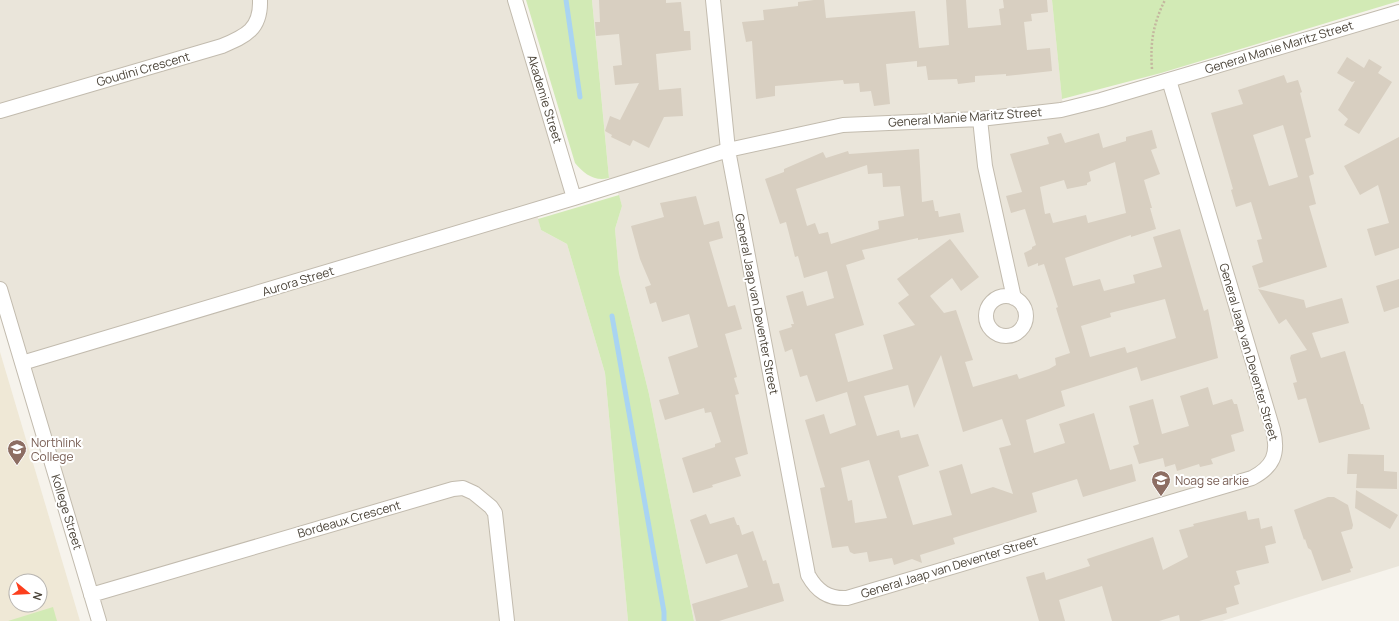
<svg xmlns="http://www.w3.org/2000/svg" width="1399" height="621" viewBox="0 0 1399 621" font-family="Manrope,sans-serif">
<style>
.residential{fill:#eae5da}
.education{fill:#efe8d6;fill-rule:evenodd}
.green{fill:#d2eab5}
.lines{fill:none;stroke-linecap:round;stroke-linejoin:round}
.stream{stroke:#a9d4f2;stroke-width:5}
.building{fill:#d8cfc1;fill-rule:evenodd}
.minor-casing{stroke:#c2bbae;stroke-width:16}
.path{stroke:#c4b79f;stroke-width:2.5;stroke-dasharray:2 2;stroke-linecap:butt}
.minor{stroke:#fff;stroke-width:14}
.labels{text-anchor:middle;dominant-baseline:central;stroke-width:4;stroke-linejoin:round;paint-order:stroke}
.street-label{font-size:12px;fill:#4b4439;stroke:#fff}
.education-label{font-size:12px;fill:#785e54;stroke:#fff;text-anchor:start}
</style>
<rect width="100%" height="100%" fill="#f6f3ec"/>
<path class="residential" d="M0,0H514L573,197L536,209L541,230L567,244L605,373L628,621H100L0,285Z
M592,0H1052L1063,108L1399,11V566L1222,621H694L649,394L619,273L615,229L622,206L616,186L610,188Z"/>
<path class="education" d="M0,352L80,621H0ZM16,581H40V605H16Z"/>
<path class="green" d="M526,0H592L609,178C595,182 584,174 575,163Z
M1052,0H1399V1L1161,73L1062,99Z
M619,195L622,206L615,229L619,273L649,394L694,621H628L605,373L567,244L541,230L538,219Z
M53,607L57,621H8Z"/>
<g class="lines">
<path class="stream" d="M566,0L580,97
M612,316L664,612V621"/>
</g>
<path class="building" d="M599,0H666V3L681,2L684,31H690L691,50L656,54L659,90L681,88L683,116L664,117L649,148L633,140L630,146L611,137L612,135L605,131L610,116L620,120L639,83L615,85L613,66L622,65L619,34L596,36L595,22H600Z
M814,0H824L826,18L915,11L919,48L949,45L946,0H966L968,28L1001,25L999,9L1004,8L1003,0H1047L1048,12L1031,14L1032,21L1024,22L1027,50L1050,48L1052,71L1006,76V74L975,76V82L958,84L957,79L928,80L926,66L917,67V61L886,64L890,104L874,106L871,91L860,92L859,83L844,84L843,80L775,86V96L756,99L752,41L746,42L742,22L764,20L763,10L798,6V2Z
M1347,57L1364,68L1369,59L1382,67L1378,73L1392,82L1359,134L1344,125L1348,119L1338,110L1355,81L1352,82L1337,73Z
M1284,75L1287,83L1298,80L1302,92L1300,93L1311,137L1305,139L1314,174L1309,176L1316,204L1309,206L1327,267L1259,288L1252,266L1263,262L1257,240L1262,239L1251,202L1236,207L1231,190L1233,189L1211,113L1243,104L1238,90ZM1283,125L1298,177L1269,186L1253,135Z
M1152,130L1157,148L1151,150L1160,174L1144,180L1152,208H1150L1156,229L1131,237V235L1065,258L1073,286L1100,279L1104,291L1135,283L1133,275L1162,267L1153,237L1180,229L1204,311L1208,309L1218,358L1141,381L1137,367L1061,391L1065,406L1026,420L1034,453L1065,443L1059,424L1094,413L1110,470L1132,464L1136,481L1083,497L1077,479L1032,493L1037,512L953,538L955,544L920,555L922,563L912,559L894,565L892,558L869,562L867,552L854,554L850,552L848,546L832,548L820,488L825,487L805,420L824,414L830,434L856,425L847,392L816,402L807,375L800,377L792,349L785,352L779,331L792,327L791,324H794L786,296L803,291L807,306L834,298L827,271L804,278L798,256L795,257L786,222L780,224L765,179L784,172V169L823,152L826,158L848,151L849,154L919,149L922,202L933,200L935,211H938L939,217L960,213L964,232L918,240V238L862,250L865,259L846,265L864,325L835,334L848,382L893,369L883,335L915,325L898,303L909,295L897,279L950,239L979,277L961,291L952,278L930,296L944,313L956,310L973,360L965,362L973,387L1017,374L1019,379L1049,369L1056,365L1055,358L1070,353L1056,308L1058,307L1044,264L1038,266V263L1028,267L1024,253L1032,249V247L1036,245L1025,209L1011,213L1006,196L1022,192L1010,154L1049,144L1047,137L1061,133L1065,143L1099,133L1103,148L1126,141V137ZM1115,162L1126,213L1088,223L1086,215L1053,223L1050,213L1045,214L1040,187L1064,180L1067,189L1087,185V183L1091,181L1089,172ZM867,165L868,174L882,173L883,187L900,186L904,216L878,221L879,229L831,244L828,232L819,234L815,223L807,226L796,189ZM1165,299L1176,338L1127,353L1125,347L1090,357L1081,326L1111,317L1110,313ZM941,355L963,432L1002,419L1011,445L999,448L1013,494L993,487L971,494L962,464L939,471L952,515L913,525L898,476L929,466L918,434L901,438L899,430L877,436L864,396L908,385L914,408ZM869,460L887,518L855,523L852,500L848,501L841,468Z
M1399,137V248L1375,256L1367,229L1389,223L1378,185L1360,195L1344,166Z
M696,196L704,225L719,221L723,238L709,242L728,307L735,305L742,329L725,334L737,377L734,378L739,394L735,395L748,454L735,458L741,476L712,485L713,487L693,493L682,458L715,447V444L721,442L711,412L705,413L704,408L665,420L659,400L679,394L668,357L698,347L689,314L662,322L656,302L650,304L645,287L651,285L640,259L631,226L664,217L660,203Z
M1399,279V307L1384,312L1376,286Z
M1258,289L1304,300L1306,308L1342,298L1349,323L1312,333L1321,358L1345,351L1361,404H1363L1370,429L1319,443L1306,398L1298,400L1293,383L1297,382L1290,358L1291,355L1307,350L1286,319L1279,324Z
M1208,387L1213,405L1232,399L1234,404H1237L1244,431L1231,435L1235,451L1211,459L1213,464L1200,467L1199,464L1177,471L1175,464L1165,467L1163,458L1139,464L1133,446L1139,444L1129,406L1153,399L1162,434L1189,426L1180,396Z
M1348,454L1384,455V471L1397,472V489L1356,488L1357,474H1347Z
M1356,490L1398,515L1390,529L1355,508Z
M1328,497H1334L1348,505L1353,525L1352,529L1341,532L1353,568L1350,569L1351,572L1322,581L1311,550L1308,548L1305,539L1304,540L1294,510Z
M1246,511L1248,520L1259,518L1261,529L1272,526L1276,543L1265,546L1269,563L1236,571L1240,584L1234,586L1239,604L1226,608L1227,613L1199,621H1180L1179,615L1159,621H1112L1102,586L1059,600L1065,621H1039L1026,577L1044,572L1046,580L1090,566L1087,559L1153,537L1163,570L1188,557L1179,530L1194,526L1193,524Z
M706,514L710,524L734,517L737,525H739L742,535L753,531L763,561L766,560L773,584L779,583L784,601L719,621H696L692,604L748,587L737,554L706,564L690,520Z"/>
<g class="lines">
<defs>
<path id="minor" d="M515,0L574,198
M713,0L728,150L808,575C817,591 828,599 847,598L1252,478C1273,467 1279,454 1273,430L1169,80
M0,111L222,46C246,36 261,29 260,0
M980,119L985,166L1014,298
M0,289L99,621
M986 316a20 20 0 1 1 40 0a20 20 0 1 1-40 0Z
M22,363L574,198L728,150L843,125L980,119L1061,110L1101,100L1399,12
M91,595L453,489L463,488L474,493L491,507L495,513L507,621"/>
</defs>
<use href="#minor" class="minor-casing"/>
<path class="path" d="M1152,69C1150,43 1153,24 1165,0"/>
<use href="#minor" class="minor"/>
</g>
<defs>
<symbol id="university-pin" viewBox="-11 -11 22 30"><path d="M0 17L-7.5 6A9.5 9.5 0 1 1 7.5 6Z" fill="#8d6e63" stroke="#fff"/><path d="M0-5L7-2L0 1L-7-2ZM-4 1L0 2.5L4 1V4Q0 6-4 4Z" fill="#fff"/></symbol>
<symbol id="school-pin" viewBox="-11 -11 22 30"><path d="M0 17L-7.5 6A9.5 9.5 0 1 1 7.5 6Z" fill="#8d6e63" stroke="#fff"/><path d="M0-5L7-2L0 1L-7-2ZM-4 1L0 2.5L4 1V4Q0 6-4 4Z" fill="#fff"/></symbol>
</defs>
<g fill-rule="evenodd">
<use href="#university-pin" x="6" y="438" width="22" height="30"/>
<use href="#school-pin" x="1150" y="469" width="22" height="30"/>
</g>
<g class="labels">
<g class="street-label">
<text transform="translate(1279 47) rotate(-17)">General Manie Maritz Street</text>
<text transform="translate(143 69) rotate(-16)">Goudini Crescent</text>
<text transform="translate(545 99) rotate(73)">Akademie Street</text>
<text transform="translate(965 117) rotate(-4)">General Manie Maritz Street</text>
<text transform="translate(298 281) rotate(-17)">Aurora Street</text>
<text transform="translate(757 304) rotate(79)">General Jaap van Deventer Street</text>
<text transform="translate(1249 352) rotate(74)">General Jaap van Deventer Street</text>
<text transform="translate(67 512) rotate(73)">Kollege Street</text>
<text transform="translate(349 519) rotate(-16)">Bordeaux Crescent</text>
<text transform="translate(949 567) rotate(-17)">General Jaap van Deventer Street</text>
</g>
<g class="education-label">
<text x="31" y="442">Northlink<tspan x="31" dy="14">College</tspan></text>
<text x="1175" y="480">Noag se arkie</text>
</g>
</g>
<g transform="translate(28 593) rotate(108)"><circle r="19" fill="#ffffff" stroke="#b7b4b0"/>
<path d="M0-3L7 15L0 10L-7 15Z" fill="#fc3f1d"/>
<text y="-6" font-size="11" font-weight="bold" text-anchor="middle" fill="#4b4439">N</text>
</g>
</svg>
